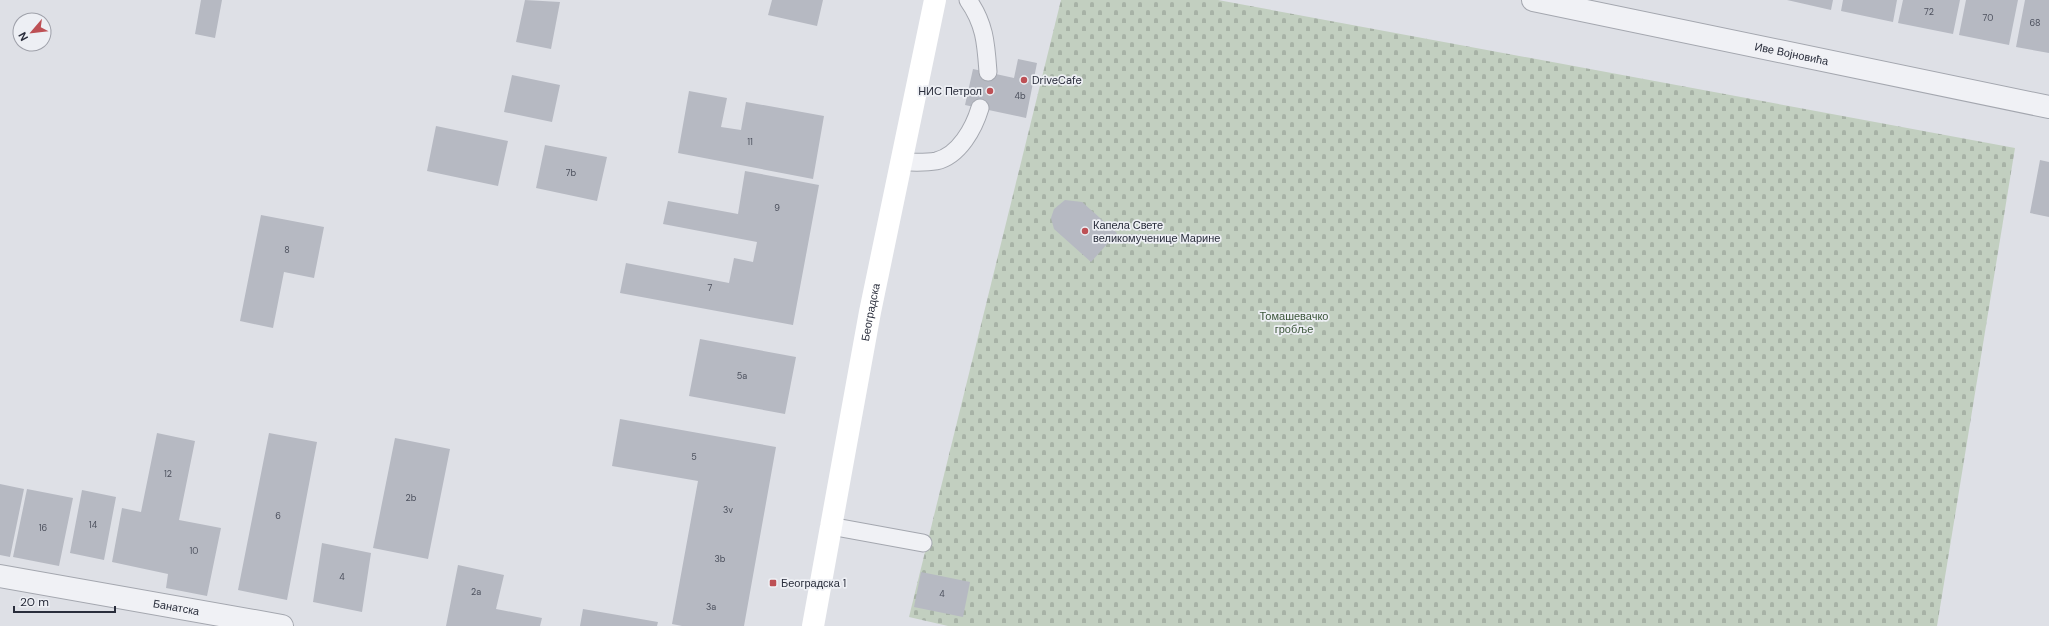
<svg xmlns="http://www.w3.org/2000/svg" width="2049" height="626" viewBox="0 0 2049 626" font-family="'DM Sans',sans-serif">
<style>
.cemetery{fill:url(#cemetery-stones)}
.building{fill:#b6b9c2}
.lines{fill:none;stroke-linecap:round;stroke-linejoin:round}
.lane-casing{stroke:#a4a7af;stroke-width:19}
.street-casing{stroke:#a4a7af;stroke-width:24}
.lane{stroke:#f0f1f5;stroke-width:17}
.street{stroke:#f0f1f5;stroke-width:22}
.secondary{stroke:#fff;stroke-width:22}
.poi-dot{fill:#bd5055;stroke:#edeff4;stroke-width:1.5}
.labels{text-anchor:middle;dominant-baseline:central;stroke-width:3.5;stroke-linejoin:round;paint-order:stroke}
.number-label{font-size:9px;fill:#4c505d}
.street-label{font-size:11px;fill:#292d3b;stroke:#edeff4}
.poi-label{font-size:11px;fill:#292d3b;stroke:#edeff4;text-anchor:start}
.park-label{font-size:11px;fill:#3a5538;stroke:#edeff4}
</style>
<defs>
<pattern id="cemetery-stones" width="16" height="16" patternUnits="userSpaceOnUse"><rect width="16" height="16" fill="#c2cfc0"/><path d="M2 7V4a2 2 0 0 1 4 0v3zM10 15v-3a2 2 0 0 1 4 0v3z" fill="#a7b2a6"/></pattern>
</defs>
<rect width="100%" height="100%" fill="#dee0e6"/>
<path class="cemetery" d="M1061,0H1218L2015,148L1937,626H948L909,617Z"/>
<path class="building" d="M201,0H222L215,38L195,34Z
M525,0L560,2L551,49L516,42Z
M772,0H823L817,26L768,15Z
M1787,0H1833L1831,10Z
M1843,0H1897L1893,22L1841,11Z
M1903,0H1960L1953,34L1898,23Z
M1966,0H2018L2009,45L1959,35Z
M2025,0H2049V53L2016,47Z
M1018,59L1037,63L1026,118L965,105L973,69L1014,78Z
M512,75L560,85L552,122L504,112Z
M689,91L727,98L721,127L741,130L746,102L824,116L813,179L678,153Z
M436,126L508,141L498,186L427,171Z
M545,145L607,157L597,201L536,188Z
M2040,160L2049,162V217L2030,213Z
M745,171L819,185L793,325L620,293L626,263L729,283L734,258L753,262L757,242L663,224L668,201L738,214Z
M1065,200L1082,202L1117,233L1091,262L1054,229L1051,218L1054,209Z
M261,215L324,227L314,278L284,272L273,328L240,321Z
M700,339L796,357L785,414L689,396Z
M620,419L776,447L744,626H682L672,624L698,481L612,466Z
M157,433L195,441L179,520L221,528L207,596L166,588L168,574L112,562L122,508L141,512Z
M269,433L317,442L287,600L238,590Z
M395,438L450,449L428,559L373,548Z
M0,484L24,489L10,557L0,555Z
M27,489L73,498L59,566L13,557Z
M82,490L116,497L104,560L70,553Z
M322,543L371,553L362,612L313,602Z
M458,565L504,575L496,609L542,618L540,626H446Z
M921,572L970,582L963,617L914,607Z
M583,609L658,622L657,626H580Z"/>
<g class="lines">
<defs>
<path id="lane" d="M968,0C985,24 986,44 988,72
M902,162C913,162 925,163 936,161C959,156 974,128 980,108
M830,526L923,543"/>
<g id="street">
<path id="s1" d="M1533,0L2049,107"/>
<path id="s2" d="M0,576L282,626"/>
</g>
</defs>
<use href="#lane" class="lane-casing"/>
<use href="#street" class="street-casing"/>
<use href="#lane" class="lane"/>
<use href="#street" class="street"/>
<path class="secondary" id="s3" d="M813,626L870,312L935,0"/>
</g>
<g class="poi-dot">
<circle cx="1024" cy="80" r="4"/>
<circle cx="990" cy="91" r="4"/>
<circle cx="1085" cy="231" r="4"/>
<rect x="769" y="579" width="8" height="8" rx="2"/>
</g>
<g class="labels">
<g class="number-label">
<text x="1929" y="12">72</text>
<text x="1988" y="18">70</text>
<text x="2035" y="23">68</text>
<text x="1020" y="96">4b</text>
<text x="750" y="142">11</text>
<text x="571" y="173">7b</text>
<text x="777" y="208">9</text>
<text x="287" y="250">8</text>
<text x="710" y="288">7</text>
<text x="742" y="376">5a</text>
<text x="694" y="457">5</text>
<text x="168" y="474">12</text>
<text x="411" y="498">2b</text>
<text x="728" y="510">3v</text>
<text x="278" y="516">6</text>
<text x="93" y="525">14</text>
<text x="43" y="528">16</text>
<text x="194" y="551">10</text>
<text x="720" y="559">3b</text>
<text x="342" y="577">4</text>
<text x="476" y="592">2a</text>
<text x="942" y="594">4</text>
<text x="711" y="607">3a</text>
</g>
<g class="street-label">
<text stroke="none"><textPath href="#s1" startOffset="264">Иве Војновића</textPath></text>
<text stroke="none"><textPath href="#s3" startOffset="319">Београдска</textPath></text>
<text stroke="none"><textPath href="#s2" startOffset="179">Банатска</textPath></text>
</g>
<g class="poi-label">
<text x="1032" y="80">DriveCafe</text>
<text x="982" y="91" text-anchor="end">НИС Петрол</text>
<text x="1093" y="225">Капела Свете<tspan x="1093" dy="13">великомученице Марине</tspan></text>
<text x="781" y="583">Београдска 1</text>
</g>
<g class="park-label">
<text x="1294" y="316">Томашевачко<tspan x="1294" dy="13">гробље</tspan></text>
</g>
</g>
<g transform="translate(32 32) rotate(242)"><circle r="19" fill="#edeff4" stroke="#9fa1aa"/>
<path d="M0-3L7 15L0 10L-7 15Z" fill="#bd5055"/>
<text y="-6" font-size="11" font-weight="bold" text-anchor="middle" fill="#292d3b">N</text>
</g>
<path d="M14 606v6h101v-6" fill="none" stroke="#292d3b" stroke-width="2"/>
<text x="20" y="606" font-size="12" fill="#292d3b" stroke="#edeff4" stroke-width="3" paint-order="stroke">20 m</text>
</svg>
